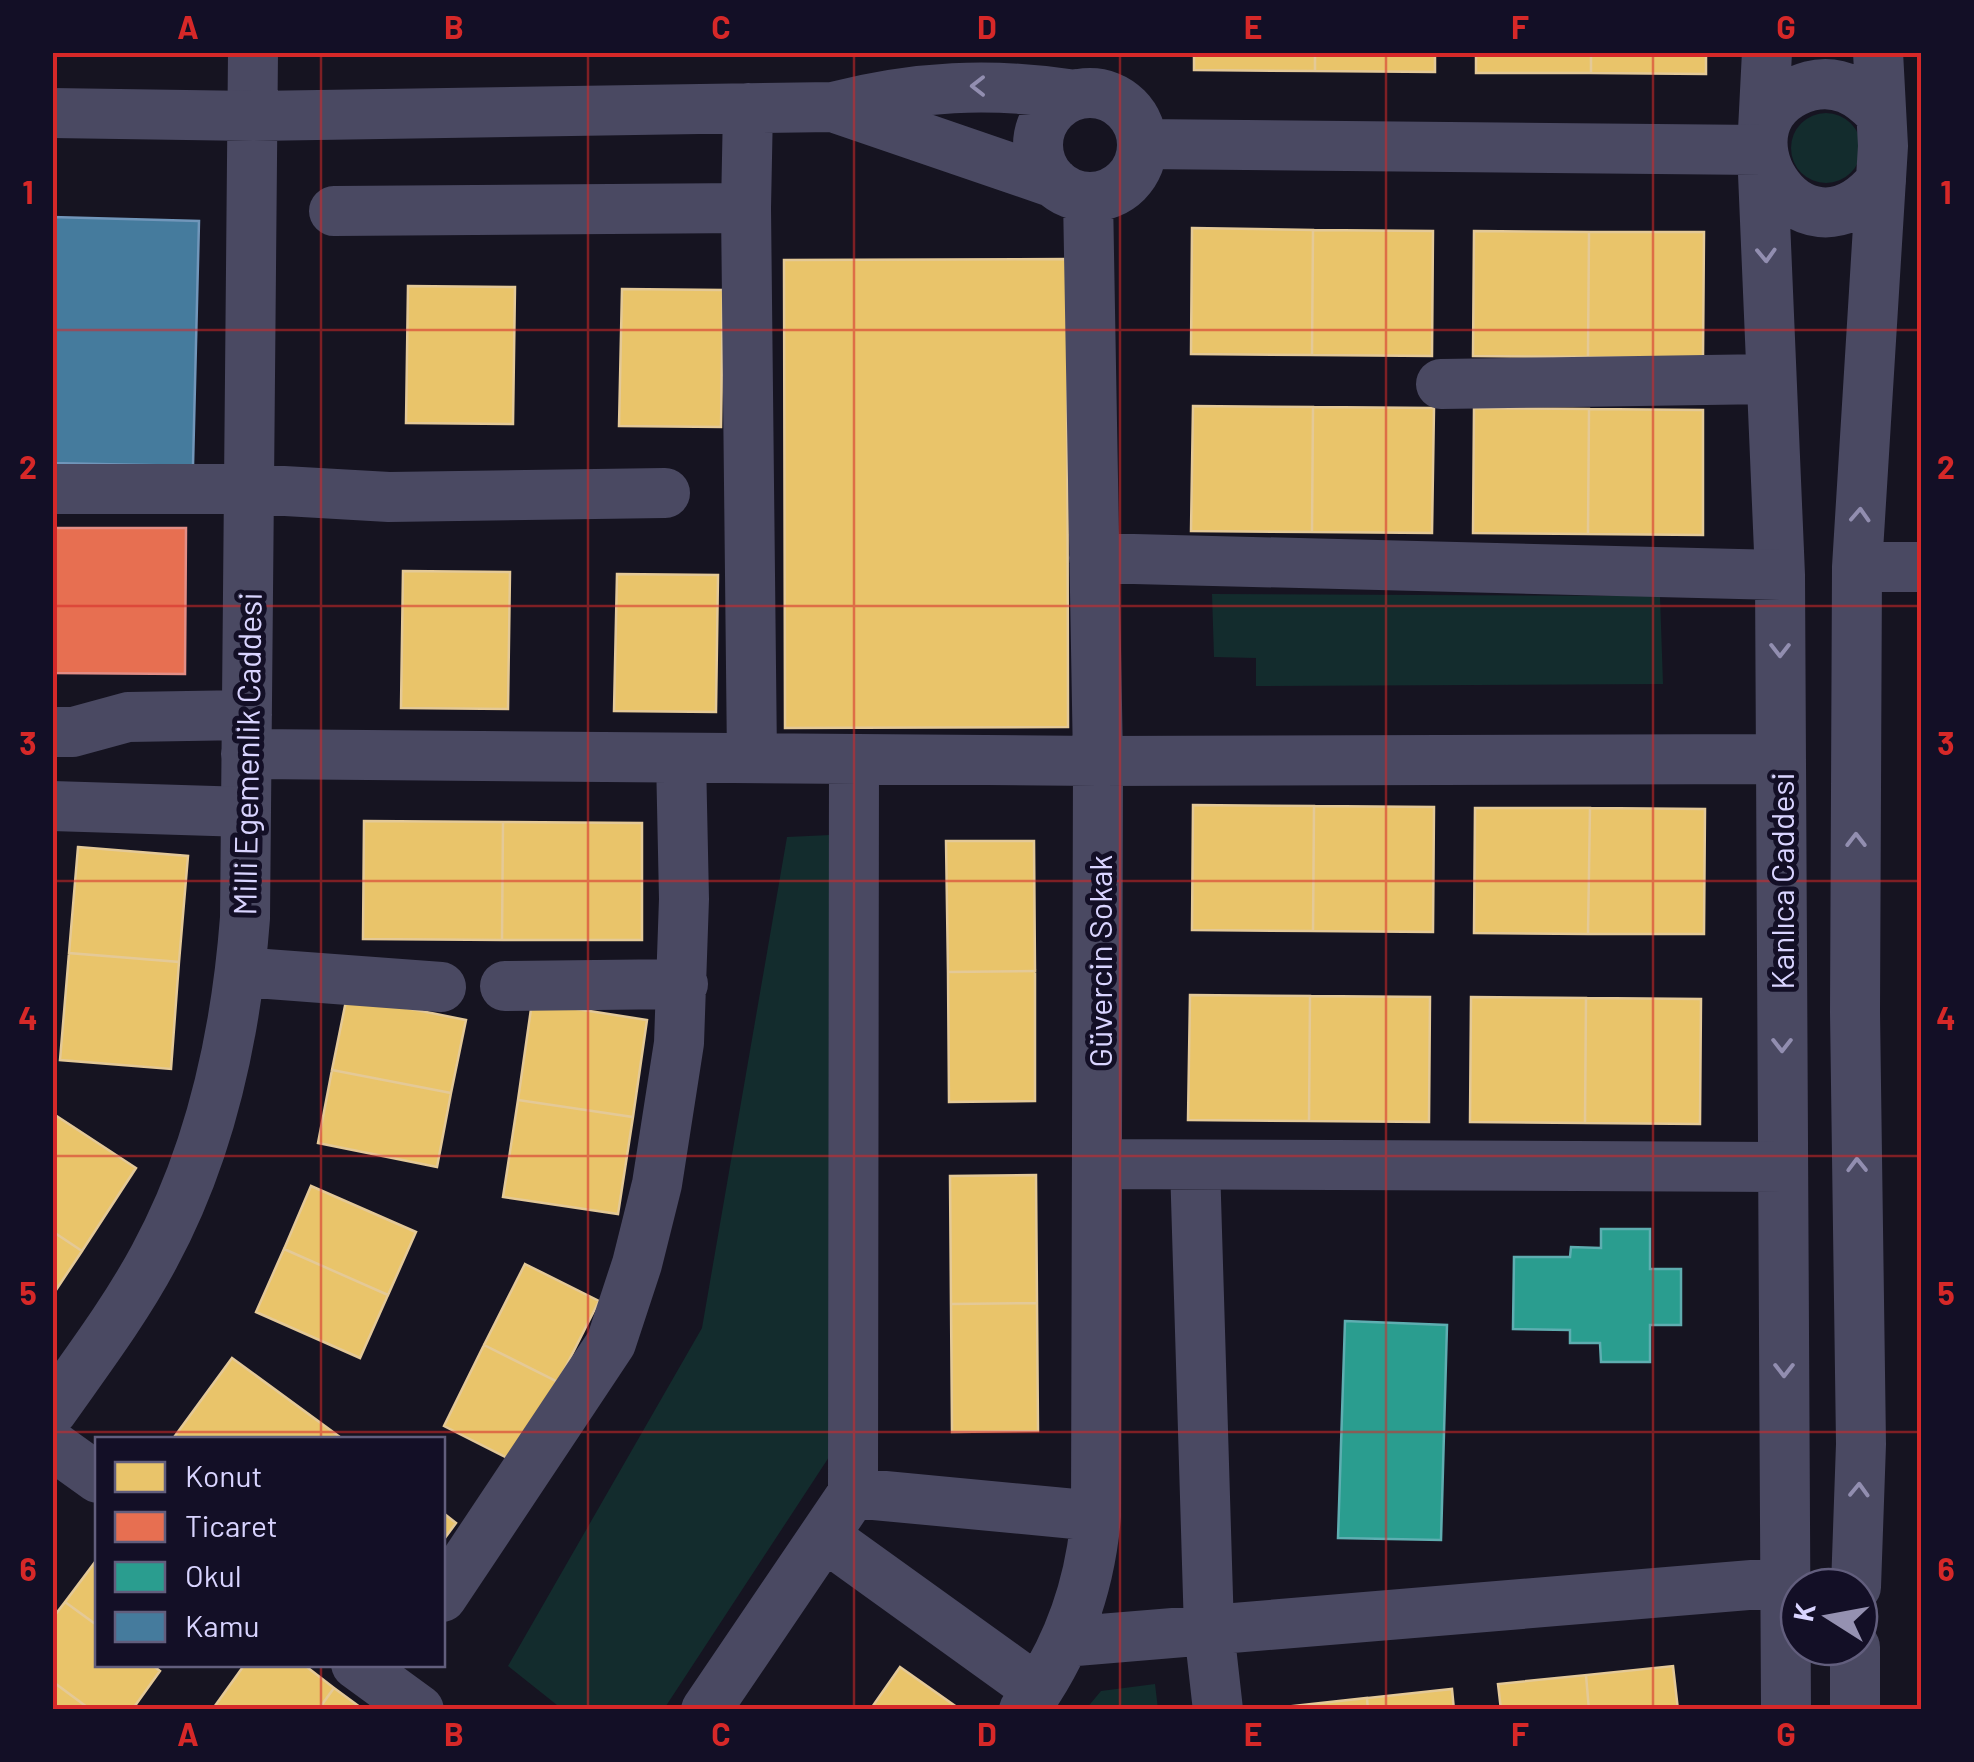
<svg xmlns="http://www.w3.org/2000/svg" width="1974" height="1762" viewBox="0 0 1974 1762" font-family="Barlow,sans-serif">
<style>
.green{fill:#132c2d}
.homes{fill:#e9c46a;stroke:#e4c997;stroke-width:2.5}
.shops{fill:#e76f51;stroke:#e38d85;stroke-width:2.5}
.schools{fill:#2a9d8f;stroke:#5eaeb1;stroke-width:2.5}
.public{fill:#457b9d;stroke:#7196ba;stroke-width:2.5}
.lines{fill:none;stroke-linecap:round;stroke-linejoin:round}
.minor{stroke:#4a4962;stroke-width:50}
.oneway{stroke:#928eb0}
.grid{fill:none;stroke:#d62828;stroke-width:2.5;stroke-opacity:0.55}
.labels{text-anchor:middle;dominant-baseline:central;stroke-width:10;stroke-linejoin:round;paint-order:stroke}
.street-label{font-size:32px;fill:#d9d4ff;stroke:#130f26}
.neatline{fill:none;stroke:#d62828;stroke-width:4}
.grid-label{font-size:32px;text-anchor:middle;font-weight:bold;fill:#d62828}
</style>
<rect width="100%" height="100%" fill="#161421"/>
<path class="green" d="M1791 148a35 35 0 1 1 70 0a35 35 0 1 1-70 0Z
M1212,594L1660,596L1663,684L1256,686V658L1214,657Z
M830,835L831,1454L664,1709H562L508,1666L702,1328L787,837Z
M1155,1684L1158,1709H1086L1101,1691Z"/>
<path class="homes" d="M1194,52H1315V71L1194,70Z
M1315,52H1435V72L1315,71Z
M1476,52H1591V73H1476Z
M1591,52H1706V74L1591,73Z
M1192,228L1313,230L1312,355L1191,354Z
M1313,230L1433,231L1432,356L1312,355Z
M1474,231L1589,232L1588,357L1473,356Z
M1589,232H1704L1703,358L1588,357Z
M1067,259L1068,727L785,728L784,260Z
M408,286L515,287L513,424L406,423Z
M622,289L723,290L721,427L619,426Z
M1193,406L1313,407L1312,532L1191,531Z
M1313,407L1434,408L1432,533L1312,532Z
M1474,408L1589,409L1588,534L1473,533Z
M1589,409L1703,410V535L1588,534Z
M403,571L510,572L508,709L401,708Z
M617,574L718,575L716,712L614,711Z
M1193,805L1314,806L1313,931L1192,930Z
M1314,806L1434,807L1433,932L1313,931Z
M1475,808H1590L1588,934L1474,933Z
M1590,808L1705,809L1704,934H1588Z
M364,821L503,822L502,940L363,939Z
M503,822L642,823V940H502Z
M946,841H1034L1035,971L948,972Z
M78,847L188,856L179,962L69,953Z
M69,953L179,962L171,1069L60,1060Z
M1035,971V1101L949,1102L948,972Z
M1190,995L1310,996L1309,1121L1188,1120Z
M347,996L466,1020L451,1093L332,1070Z
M1310,996L1430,997L1429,1122L1309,1121Z
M1471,997L1586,998L1585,1123L1470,1122Z
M1586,998L1701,999L1700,1124L1585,1123Z
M532,1002L647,1020L633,1117L518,1100Z
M332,1070L451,1093L437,1167L318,1143Z
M518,1100L633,1117L618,1214L503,1197Z
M52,1113L136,1168L82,1251L52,1231Z
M1036,1175L1037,1303L951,1304L950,1176Z
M311,1186L416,1232L388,1295L284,1249Z
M52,1231L82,1251L52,1296Z
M284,1249L388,1295L360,1358L256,1312Z
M525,1264L599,1301L558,1382L484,1345Z
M1037,1303L1038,1431L952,1432L951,1304Z
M484,1345L558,1382L517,1463L444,1426Z
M232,1358L344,1440H172Z
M442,1512L456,1523L442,1542Z
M98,1558V1626L65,1602Z
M65,1602L98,1626V1664H151L160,1671L132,1710H91L52,1681V1619Z
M245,1664H303L334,1688L318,1710H212Z
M1673,1666L1678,1710H1589L1586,1675Z
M900,1667L961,1710H870Z
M1586,1675L1589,1710H1501L1498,1684Z
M52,1681L91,1710H52Z
M334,1688L364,1710H318Z
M1452,1689L1454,1710H1368L1367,1698Z
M1367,1698L1368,1710H1283V1707Z"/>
<path class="shops" d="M52,528H186L185,674L52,673Z"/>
<path class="schools" d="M1601,1229H1650V1269H1681V1325H1650V1362H1601L1600,1343H1570V1330L1513,1329L1514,1257H1570L1571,1247L1601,1248Z
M1345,1321L1447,1325L1441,1540L1338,1538Z"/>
<path class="public" d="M52,217L199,221L193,466L52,463Z"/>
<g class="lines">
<path class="minor" d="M1767,52L1762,150L1780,575L1786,1710
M1038 145a52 52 0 1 1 104 0a52 52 0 1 1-104 0Z
M833,107L1055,183
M748,108L746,208L752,758
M1879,112C1860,92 1838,79 1810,86C1703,116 1799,280 1881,181
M52,113L253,116L833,107C915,86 991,82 1075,95
M1142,144L1762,150
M334,211L746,208
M1441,384L1771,379
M52,489H249L389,497L665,493
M1094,558L1780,575
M1857,567H1922
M52,732H73L128,717L247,715
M246,754L1098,761L1781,759
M52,806L246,812
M241,972L441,987
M505,986L683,984
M1099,1164L1783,1167
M1195,1165L1209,1630L1218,1710
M52,1411C88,1360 125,1311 154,1257C211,1152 236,1036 245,918L253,52
M52,1445L98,1478
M853,1493L1096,1516
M824,1536L1038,1690
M1856,1587L1861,1444L1855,1012L1857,567L1883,146L1878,52
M442,1597L611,1343L637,1264L657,1184L679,1043L684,899L681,758
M1064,1642L1786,1582
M356,1664L419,1710
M706,1710L853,1493L854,759
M1024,1710C1067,1652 1090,1587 1096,1516L1098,761L1088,197
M1855,1710V1647"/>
</g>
<defs><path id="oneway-chevron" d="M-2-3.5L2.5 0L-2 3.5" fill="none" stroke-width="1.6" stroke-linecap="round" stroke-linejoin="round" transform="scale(2.5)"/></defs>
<g class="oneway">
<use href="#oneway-chevron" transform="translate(978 86) rotate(180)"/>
<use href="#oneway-chevron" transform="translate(1766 255) rotate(88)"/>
<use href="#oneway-chevron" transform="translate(1860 515) rotate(-87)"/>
<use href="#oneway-chevron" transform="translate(1780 650) rotate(90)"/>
<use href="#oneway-chevron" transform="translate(1856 840) rotate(-90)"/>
<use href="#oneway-chevron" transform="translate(1782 1045) rotate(90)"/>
<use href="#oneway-chevron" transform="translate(1857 1165) rotate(-91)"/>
<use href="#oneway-chevron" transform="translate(1784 1370) rotate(90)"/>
<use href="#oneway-chevron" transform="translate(1859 1490) rotate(-88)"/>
</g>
<path class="grid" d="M321,52V1440M588,52V1710M854,52V1710M1120,52V1710M1386,52V1710M1653,52V1710M52,330H1922M52,606H1922M52,881H1922M52,1156H1922M52,1432H1922M321,1664V1710"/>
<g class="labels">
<g class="street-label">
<text transform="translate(246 754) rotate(-89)">Milli Egemenlik Caddesi</text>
<text transform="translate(1781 881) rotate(-90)">Kanlıca Caddesi</text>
<text transform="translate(1099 961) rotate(-90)">Güvercin Sokak</text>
</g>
</g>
<rect width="1974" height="1762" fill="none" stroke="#130f26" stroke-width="110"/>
<rect x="95" y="1437" width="350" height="230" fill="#130f26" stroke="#625e7d" stroke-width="2.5"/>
<rect x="115" y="1462" width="50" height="30" fill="#e9c46a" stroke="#625e7d" stroke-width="2.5"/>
<text x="185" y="1487" font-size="30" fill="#d9d4ff">Konut</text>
<rect x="115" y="1512" width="50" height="30" fill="#e76f51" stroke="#625e7d" stroke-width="2.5"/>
<text x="185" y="1537" font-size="30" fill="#d9d4ff">Ticaret</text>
<rect x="115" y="1562" width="50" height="30" fill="#2a9d8f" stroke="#625e7d" stroke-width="2.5"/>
<text x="185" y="1587" font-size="30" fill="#d9d4ff">Okul</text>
<rect x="115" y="1612" width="50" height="30" fill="#457b9d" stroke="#625e7d" stroke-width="2.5"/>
<text x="185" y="1637" font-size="30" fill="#d9d4ff">Kamu</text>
<g transform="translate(1829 1617) rotate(281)"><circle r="48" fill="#130f26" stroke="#625e7d" stroke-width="2.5"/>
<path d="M0-8L18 38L0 25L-18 38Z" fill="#9591b1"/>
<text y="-15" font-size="28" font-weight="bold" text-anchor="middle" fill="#d9d4ff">K</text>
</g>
<rect x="55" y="55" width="1864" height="1652" class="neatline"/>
<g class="grid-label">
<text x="188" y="39">A</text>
<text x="454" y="39">B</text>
<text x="721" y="39">C</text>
<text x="987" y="39">D</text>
<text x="1253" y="39">E</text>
<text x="1520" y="39">F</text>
<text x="1786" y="39">G</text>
<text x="28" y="204">1</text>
<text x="1946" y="204">1</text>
<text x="28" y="479">2</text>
<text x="1946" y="479">2</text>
<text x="28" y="755">3</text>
<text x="1946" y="755">3</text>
<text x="28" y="1030">4</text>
<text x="1946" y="1030">4</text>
<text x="28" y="1305">5</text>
<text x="1946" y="1305">5</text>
<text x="28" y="1581">6</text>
<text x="1946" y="1581">6</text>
<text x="188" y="1746">A</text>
<text x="454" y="1746">B</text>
<text x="721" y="1746">C</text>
<text x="987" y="1746">D</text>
<text x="1253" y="1746">E</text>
<text x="1520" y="1746">F</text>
<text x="1786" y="1746">G</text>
</g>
</svg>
